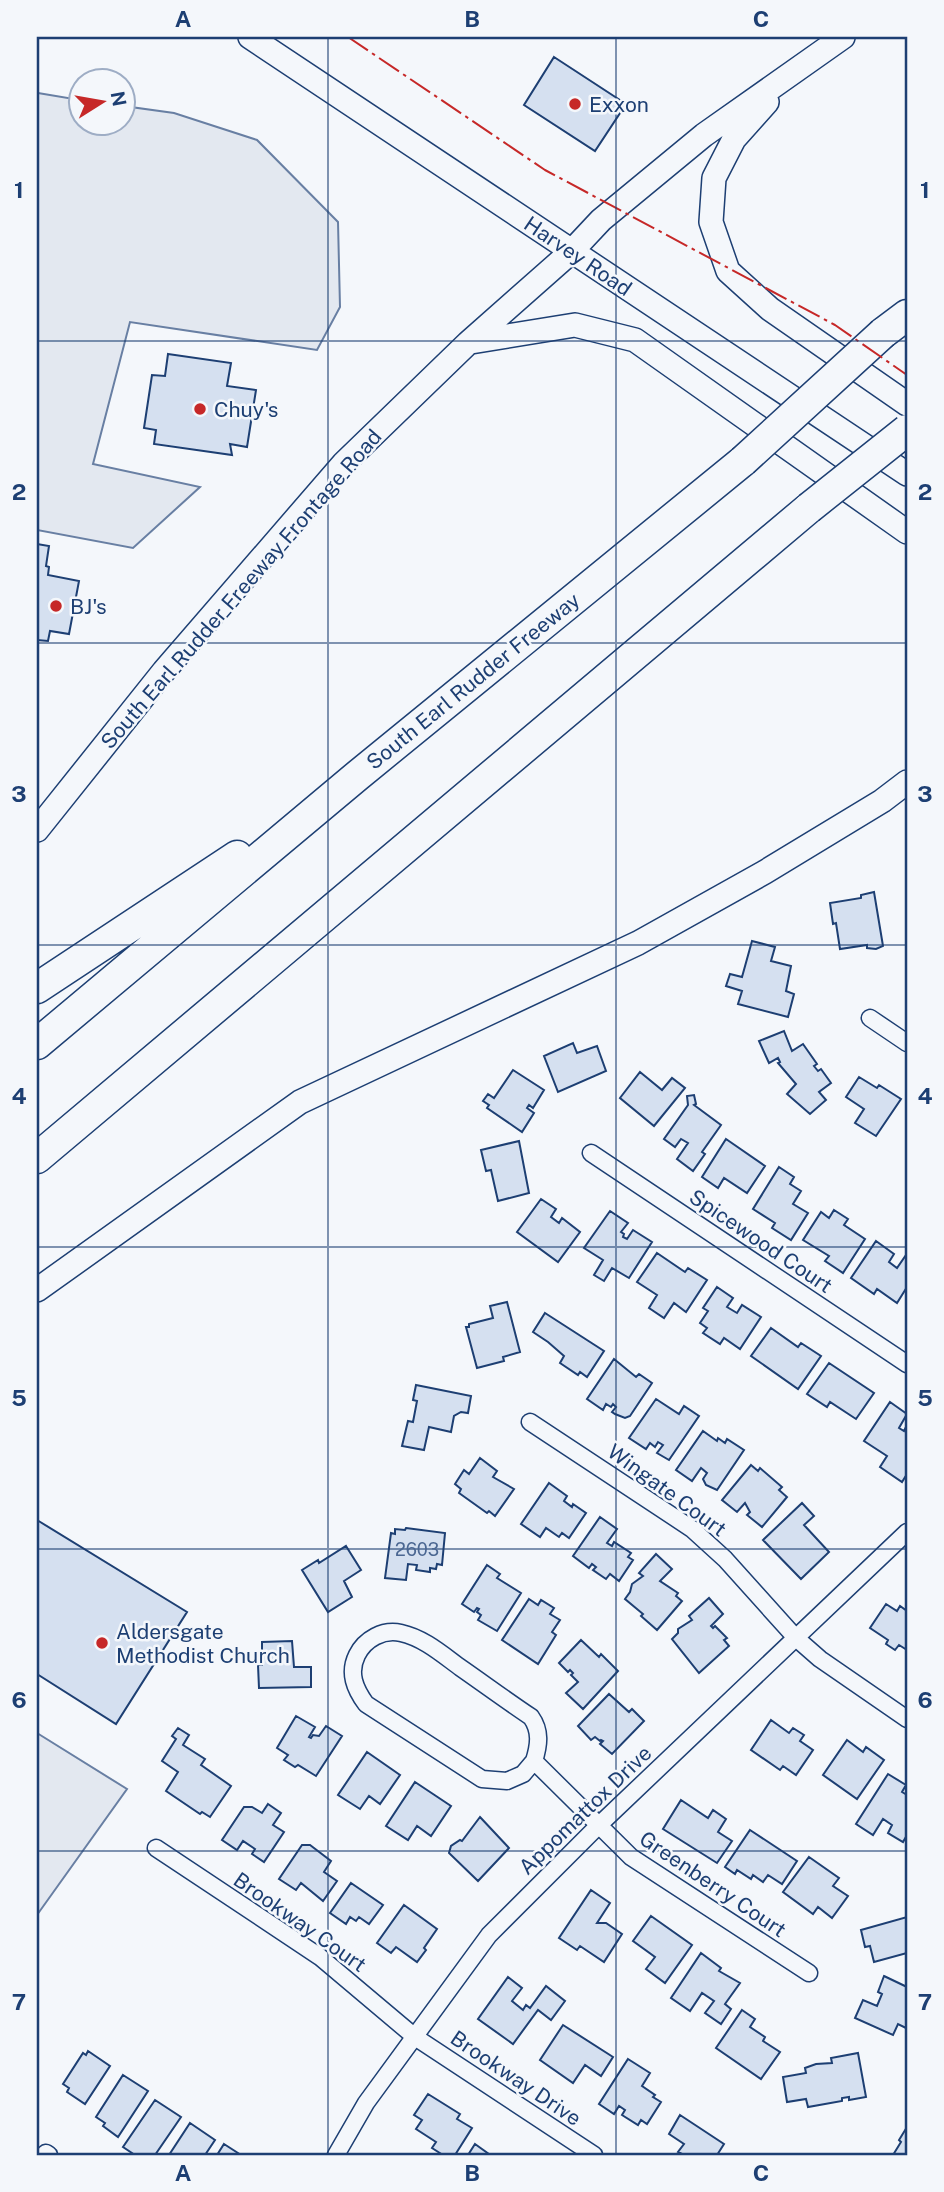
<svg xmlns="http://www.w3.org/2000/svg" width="944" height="2192" viewBox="0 0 944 2192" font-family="'Public Sans',sans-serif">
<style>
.parking{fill:#e3e8f0;stroke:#687fa3;stroke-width:2}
.building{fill:#d5e0f0;stroke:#1d3f73;stroke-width:2}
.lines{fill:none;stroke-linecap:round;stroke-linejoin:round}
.minor-casing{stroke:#1d3f73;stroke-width:19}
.secondary-casing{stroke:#1d3f73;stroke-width:26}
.motorway-casing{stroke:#1d3f73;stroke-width:33}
.minor{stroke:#f4f7fb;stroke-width:16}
.secondary{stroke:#f4f7fb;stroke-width:23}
.motorway{stroke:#f4f7fb;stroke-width:30}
.motorway-bridge-casing{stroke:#1d3f73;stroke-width:33;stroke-linecap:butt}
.motorway-bridge{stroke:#f4f7fb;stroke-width:30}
.power{stroke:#c62828;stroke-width:2;stroke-dasharray:24 5 3.5 5;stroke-linecap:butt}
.grid{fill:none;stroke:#1d3f73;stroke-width:2;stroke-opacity:0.55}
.poi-dot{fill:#c62828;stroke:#f4f7fb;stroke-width:2.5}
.labels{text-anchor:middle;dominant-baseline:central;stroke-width:5;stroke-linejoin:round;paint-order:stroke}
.number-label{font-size:18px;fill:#4b6792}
.poi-label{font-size:21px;fill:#1d3f73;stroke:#f4f7fb;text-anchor:start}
.street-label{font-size:21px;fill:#1d3f73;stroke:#f4f7fb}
.neatline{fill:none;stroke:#1d3f73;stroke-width:2.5}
.grid-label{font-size:23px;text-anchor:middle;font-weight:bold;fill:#1d3f73}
</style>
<rect width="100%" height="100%" fill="#f4f7fb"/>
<path class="parking" d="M38,93L80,100V122H122L123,106L174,113L257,140L338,222L340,307L317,350L130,322L93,464L200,487L133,548L37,530Z
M37,1733L127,1789L37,1915Z"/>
<path class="building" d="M554,57L626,104L595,151L524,105Z
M168,354L231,363L227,386L256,390L247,447L230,444L232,455L154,444L156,430L144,428L152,375L165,376Z
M37,544L49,546L46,566L49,567L48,575L79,581L69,634L50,631L48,641L37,640Z
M874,892L883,946L876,949L867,948V945L840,949L836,923L833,924L830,903L861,898V895Z
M752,941L775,947L771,961L791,966L786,991L794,994L788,1017L738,1004L742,991L726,986L730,974L742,977Z
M784,1031L792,1051L803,1044L817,1064L814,1066L818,1071L821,1069L831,1083L819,1092L826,1100L810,1114L787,1094L796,1084L778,1063L780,1062L778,1058L769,1063L759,1041Z
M573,1043L577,1053L597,1046L606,1071L558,1092L544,1056Z
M513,1070L544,1090L533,1108L529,1105L527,1108L534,1113L522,1132L487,1108L489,1105L483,1101L488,1094L494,1098Z
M640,1072L662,1090L672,1078L685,1088L654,1126L620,1098Z
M859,1077L877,1088L879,1085L901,1099L876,1136L855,1123L864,1109L846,1097Z
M694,1095L696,1104L694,1105L721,1125L702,1152L705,1154L693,1171L677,1159L688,1143L681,1139L675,1147L664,1139L688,1105L687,1096Z
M726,1139L765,1166L747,1193L724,1178L718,1188L702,1177Z
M519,1141L529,1193L498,1201L491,1170L486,1171L481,1150Z
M779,1167L794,1177L790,1184L801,1191L793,1204L808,1213L791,1240L772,1228L775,1223L753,1209Z
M541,1199L556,1209L551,1217L559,1223L562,1218L580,1232L558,1262L517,1232Z
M834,1210L848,1219L844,1225L865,1239L843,1273L825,1261L829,1256L803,1240L821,1212L829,1218Z
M610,1211L628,1223L621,1232L624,1234L623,1237L627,1239L633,1230L652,1242L629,1278L612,1268L604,1281L594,1275L603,1260L584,1248Z
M876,1241L894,1254L889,1262L897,1268L906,1255L907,1257V1287L897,1303L877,1289L874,1294L851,1278Z
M657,1253L685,1272L688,1268L707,1280L686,1312L674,1303L664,1318L649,1308L657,1295L637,1282Z
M717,1287L733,1298L727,1307L737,1313L742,1305L761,1317L740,1349L724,1338L720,1344L703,1333L707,1328L700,1323L708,1311L703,1308Z
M507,1302L520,1352L503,1357L504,1361L477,1368L466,1327H469V1324L493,1318L490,1306Z
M545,1313L604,1351L587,1377L580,1372L578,1375L560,1363L564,1356L548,1342L533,1332Z
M771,1328L798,1347L801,1343L821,1356L798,1389L751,1356Z
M614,1359L636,1377L639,1374L652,1383L630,1416L625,1418L615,1414L612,1412L616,1407L613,1404L611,1407L606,1404L603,1410L587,1399Z
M829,1363L874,1393L856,1419L830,1402L827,1407L807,1394Z
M416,1385L471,1396L468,1413L461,1412L454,1416L451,1432L429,1427L424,1450L402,1446L408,1421L413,1422L417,1401L413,1400Z
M656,1399L679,1414L684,1406L699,1416L669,1460L657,1453L663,1445L658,1442L655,1447L650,1443L646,1449L629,1438Z
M890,1402L907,1414L899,1428L904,1431L907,1425V1474L902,1482L880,1467L887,1456L864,1441Z
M703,1431L717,1441L718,1438L725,1443L727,1439L744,1450L717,1490L706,1485L703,1479L707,1473L701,1468L692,1481L676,1470Z
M480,1458L497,1471L493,1477L514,1489L495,1516L489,1511L487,1513L459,1493L461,1489L455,1484L464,1470L469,1474Z
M751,1465L758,1471L760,1468L782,1487L779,1490L787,1497L762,1527L747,1515L750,1512L745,1503L737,1512L722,1500Z
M549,1483L567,1496L564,1501L572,1507L573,1504L586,1513L569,1538L562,1533L559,1537L546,1528L540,1537L521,1524Z
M802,1503L814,1516L804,1525L829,1552L801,1579L763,1540Z
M600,1517L617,1529L607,1543L612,1546L614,1542L631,1553L628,1557L633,1560L619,1581L610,1574L606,1579L593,1570L596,1567L592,1564L589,1568L573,1556Z
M37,1520L187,1612L116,1724L37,1674Z
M406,1528L445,1533L442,1565L437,1564L436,1569L430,1568V1572L416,1570L417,1565L408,1564L406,1580L385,1578L391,1533L395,1534V1529L405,1530Z
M346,1546L361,1570L344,1581L352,1597L328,1612L302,1570L318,1560L319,1563Z
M656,1554L672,1569L660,1581L678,1593L676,1596L682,1601L657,1630L641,1616L643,1614L625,1599L630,1592L632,1584L643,1576L639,1573Z
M487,1565L500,1574L497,1578L521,1593L497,1631L478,1620L481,1615L477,1612L479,1609L477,1608L474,1612L462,1604Z
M709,1598L723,1614L711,1626L713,1628L715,1626L727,1638L724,1640L729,1646L699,1673L672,1639L678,1633V1629L692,1620L689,1616Z
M529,1599L538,1605L541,1600L554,1608L550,1614L560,1620L552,1632L556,1635L538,1664L502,1640Z
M886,1604L897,1611L900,1606L907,1611V1650L899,1645L895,1650L886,1644L888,1640L870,1628Z
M581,1640L599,1657L601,1654L618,1671L583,1709L566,1693L578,1682L571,1675L573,1673L570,1670L568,1672L559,1663Z
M292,1641L294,1667H311V1687L259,1688L258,1665H262V1642Z
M609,1694L629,1712L632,1709L644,1721L612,1754L600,1744L603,1741L601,1740L600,1741L595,1737L591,1740L578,1726Z
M296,1716L315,1727L309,1737L311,1738L313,1735L319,1736L326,1726L342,1736L316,1776L298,1765L295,1767L284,1760L288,1755L277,1748Z
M771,1720L789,1733L793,1728L804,1735L800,1741L813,1750L796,1775L783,1766L780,1770L751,1750Z
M178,1728L189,1735L183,1745L205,1759L201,1765L231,1786L210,1817L202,1812L200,1814L166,1791L178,1772L162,1761L176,1739L172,1736Z
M847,1740L863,1752L866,1747L884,1760L857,1799L823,1775Z
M367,1752L400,1775L380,1804L369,1796L360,1809L338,1795Z
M888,1774L906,1785L902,1792L907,1795V1835L903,1842L888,1833L892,1825L883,1819L873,1835L856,1824Z
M415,1782L451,1806L431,1836L417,1826L408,1840L386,1826Z
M681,1800L708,1818L713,1810L726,1819L718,1832L732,1841L717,1863L663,1829Z
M268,1804L281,1813L273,1825L284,1832L264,1862L252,1854L255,1849L243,1841L237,1850L222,1840L244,1807H252L262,1813Z
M480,1817L509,1848L478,1881L449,1853L451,1846L460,1840L462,1841Z
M750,1830L797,1861L782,1884L768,1875L763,1882L753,1875L751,1879L737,1870L735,1874L725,1867Z
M302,1845H310L331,1861L324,1872L337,1881L323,1901L301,1883L296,1890L279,1879Z
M809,1857L839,1878L833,1886L848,1896L832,1918L818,1907L813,1914L783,1892Z
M351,1883L383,1905L369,1924L359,1917L356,1921L350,1917L346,1924L330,1913Z
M591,1890L610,1903L597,1923H606L622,1934L604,1962L580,1946L577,1950L559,1938Z
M404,1905L437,1929L424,1948L426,1950L417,1962L396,1947L391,1953L377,1943Z
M651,1916L692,1945L665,1983L646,1969L655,1957L633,1941Z
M907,1917V1953L874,1962L870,1946L865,1947L861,1930Z
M701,1953L721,1968L719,1971L740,1983L725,2004L731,2009L721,2024L705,2013L714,2001L702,1993L690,2011L671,1998Z
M884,1976L907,1987V2025L906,2028L898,2024L893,2035L855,2018L863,2000L877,2006L882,1994L878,1992Z
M508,1977L522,1988L512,2001L523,2010L526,2005L530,2008L546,1986L565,2001L551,2020L538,2010L513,2044L478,2019Z
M742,2010L755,2019L750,2027L765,2037L763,2041L780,2052L761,2079L716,2048Z
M563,2025L613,2057L601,2076L585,2065L573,2083L540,2060Z
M88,2051L110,2066L85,2104L67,2092L69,2088L63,2084L83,2053L86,2055Z
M858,2053L866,2097L849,2100V2097L842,2098V2101L808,2107L806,2099L787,2102L783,2077L806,2073L805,2068L816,2064L832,2063L831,2058Z
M628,2059L650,2073L642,2086L655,2095L653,2097L661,2102L647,2124L641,2120L638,2125L622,2115L625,2110L619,2106L614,2114L599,2104Z
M123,2075L148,2091L118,2137L103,2126L105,2123L96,2117Z
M428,2094L460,2114L457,2119L472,2128L455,2155H443L432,2148L436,2142L416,2129L422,2120L414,2115Z
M155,2100L181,2117L155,2155H135L123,2147Z
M680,2115L724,2144L717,2155H684L678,2152L684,2144L669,2134Z
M190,2123L215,2140L205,2155H169Z
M907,2127L906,2155H893L901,2142L899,2140Z
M224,2144L241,2155H217Z
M475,2144L489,2154L494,2155H468Z"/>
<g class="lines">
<defs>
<path id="minor" d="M870,1018L907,1043
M591,1153L907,1364
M530,1422L692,1529L725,1559L796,1638L820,1659L907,1719
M534,1761L523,1774L507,1781L482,1779L366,1704C355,1689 348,1673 357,1655C365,1639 383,1629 401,1633C424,1638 443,1655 461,1668C484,1684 507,1701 531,1717C541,1731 539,1745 534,1761L631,1857L809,1973
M156,1848L320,1957L415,2037L594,2155
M44,2155L46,2153L49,2155
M336,2155L366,2103L489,1935L598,1826L907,1532"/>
<path id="secondary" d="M250,37L907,474
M767,102L734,139L714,178L711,222L728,271L770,309L907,404
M471,342L575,325L635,340L907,532
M37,830L164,671L344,463L468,343L571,252L601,220L704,135L843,37
M37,1290L300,1102L638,943L765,872L882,801L907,782"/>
<path id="motorway" d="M883,333L907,315
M37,988L237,856
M37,1044L357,776L743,461
M37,1158L809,508"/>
</defs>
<use href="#minor" class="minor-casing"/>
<use href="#secondary" class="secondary-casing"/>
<use href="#motorway" class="motorway-casing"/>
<use href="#minor" class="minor"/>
<use href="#secondary" class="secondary"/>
<use href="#motorway" class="motorway"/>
<defs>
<path id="motorway-bridge" d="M743,461L883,333
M809,508L907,430"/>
</defs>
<use href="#motorway-bridge" class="motorway-bridge-casing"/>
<use href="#motorway-bridge" class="motorway-bridge"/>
<path class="power" d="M348,37L545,170L835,325L907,375"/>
</g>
<path class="grid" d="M328,37V2155M616,37V2155M37,341H907M37,643H907M37,945H907M37,1247H907M37,1549H907M37,1851H907"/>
<g class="poi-dot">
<circle cx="575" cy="104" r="7"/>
<circle cx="200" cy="409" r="7"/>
<circle cx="56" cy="606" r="7"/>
<circle cx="102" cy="1643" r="7"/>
</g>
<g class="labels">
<g class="number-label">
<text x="417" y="1549">2603</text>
</g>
<g class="poi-label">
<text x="589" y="104">Exxon</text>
<text x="214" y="409">Chuy's</text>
<text x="70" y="606">BJ's</text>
<text x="116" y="1631">Aldersgate<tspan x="116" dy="24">Methodist Church</tspan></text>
</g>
<g class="street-label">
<text transform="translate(578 256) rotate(34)">Harvey Road</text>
<text transform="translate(241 589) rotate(-49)">South Earl Rudder Freeway Frontage Road</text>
<text transform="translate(473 681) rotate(-39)">South Earl Rudder Freeway</text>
<text transform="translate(761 1241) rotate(34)">Spicewood Court</text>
<text transform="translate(667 1490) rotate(36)">Wingate Court</text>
<text transform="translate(585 1810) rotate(-44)">Appomattox Drive</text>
<text transform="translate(713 1884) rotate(34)">Greenberry Court</text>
<text transform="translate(300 1922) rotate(35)">Brookway Court</text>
<text transform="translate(516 2078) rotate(34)">Brookway Drive</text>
</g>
</g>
<rect width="944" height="2192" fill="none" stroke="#f4f7fb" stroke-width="77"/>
<g transform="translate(102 102) rotate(79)"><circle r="33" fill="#f4f7fb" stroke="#9eadc5" stroke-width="2"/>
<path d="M0-5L12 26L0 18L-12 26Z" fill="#c62828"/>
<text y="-10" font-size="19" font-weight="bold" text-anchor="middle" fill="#1d3f73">N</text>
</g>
<rect x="38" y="38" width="868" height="2116" class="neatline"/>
<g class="grid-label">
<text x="183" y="27">A</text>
<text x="472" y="27">B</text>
<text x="761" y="27">C</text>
<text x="19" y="198">1</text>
<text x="925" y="198">1</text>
<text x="19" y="500">2</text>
<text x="925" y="500">2</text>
<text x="19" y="802">3</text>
<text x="925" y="802">3</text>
<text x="19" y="1104">4</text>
<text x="925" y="1104">4</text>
<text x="19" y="1406">5</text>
<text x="925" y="1406">5</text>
<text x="19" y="1708">6</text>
<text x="925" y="1708">6</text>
<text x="19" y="2010">7</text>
<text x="925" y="2010">7</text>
<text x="183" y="2181">A</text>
<text x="472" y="2181">B</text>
<text x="761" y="2181">C</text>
</g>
</svg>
